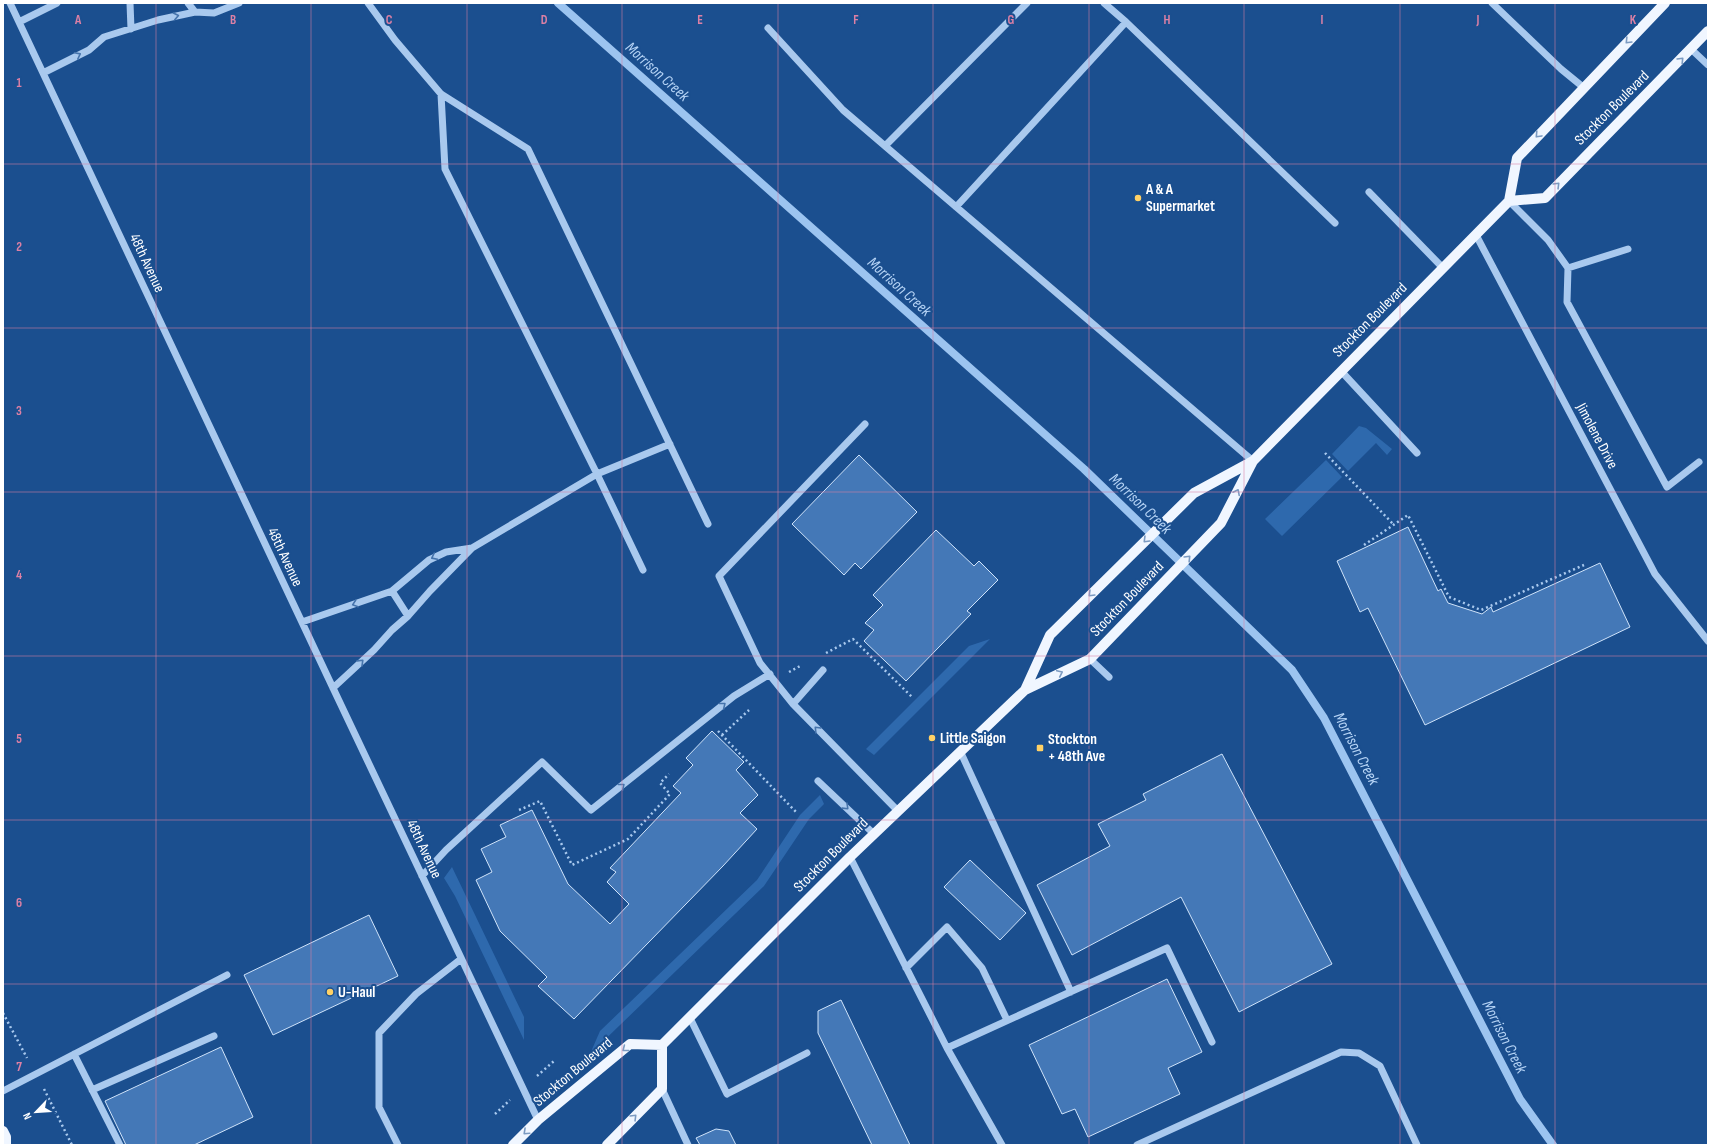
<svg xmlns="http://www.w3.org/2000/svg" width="1711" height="1148" viewBox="0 0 1711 1148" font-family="'Sofia Sans Condensed',sans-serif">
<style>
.green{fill:#2e69ad}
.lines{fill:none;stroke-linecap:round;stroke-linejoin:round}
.stream{stroke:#9cc4f0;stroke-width:8}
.building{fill:#4478b7;stroke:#cfe3fa}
.path{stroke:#a9c9ee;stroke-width:2.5;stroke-dasharray:2 3;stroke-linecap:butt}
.minor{stroke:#a9c9ee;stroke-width:7}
.major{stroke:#f0f6ff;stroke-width:10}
.oneway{stroke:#4674ac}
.oneway2{stroke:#7b9ac1}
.grid{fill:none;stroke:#dd80a5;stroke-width:1;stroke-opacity:0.55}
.poi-dot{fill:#ffd166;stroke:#1b4f8f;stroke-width:1.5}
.labels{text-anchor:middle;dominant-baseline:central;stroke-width:4;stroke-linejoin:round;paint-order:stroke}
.street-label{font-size:15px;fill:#fff;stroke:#1b4f8f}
.poi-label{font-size:15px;font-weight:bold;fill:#fff;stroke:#1b4f8f;text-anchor:start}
.water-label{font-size:16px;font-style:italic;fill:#b5d3f5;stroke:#1b4f8f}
.grid-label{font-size:13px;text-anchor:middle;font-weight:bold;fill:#dd80a5;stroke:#1b4f8f;stroke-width:4;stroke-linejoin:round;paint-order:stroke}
</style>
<rect width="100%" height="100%" fill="#1b4f8f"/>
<path class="green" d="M1359,426L1366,428L1392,449L1387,455L1376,443L1348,471L1332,454Z
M1326,460L1342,477L1282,536L1265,519Z
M990,639L874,755L866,749L969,646Z
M820,795L824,804L809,819L764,886L590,1054L600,1031L757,880L800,815Z
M452,867L524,1017V1040L455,896L444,878Z"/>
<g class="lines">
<path class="stream" d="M558,3L1084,469L1292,670L1324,718L1520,1099L1553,1145"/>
</g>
<path class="building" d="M859,455L917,512L861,569L855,563L844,575L792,524Z
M1408,527L1438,591L1441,589L1448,603L1482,614L1491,607L1493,612L1600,563L1630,627L1425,725L1368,608L1360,612L1337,561Z
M936,530L974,566L979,561L998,580L967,611L971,614L906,681L864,641L874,630L865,623L883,605L873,595Z
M712,731L744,762L736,770L758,795L740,813L757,829L723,866L574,1019L538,986L547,977L500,931L476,880L492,872L481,849L506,837L500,825L532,810L568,884L610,924L629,904L607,882L616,872L610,868L681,793L673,786L693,765L686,758Z
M1222,754L1332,964L1239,1012L1181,897L1072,955L1037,885L1110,846L1098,824L1146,800L1143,794Z
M970,860L1026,913L1000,940L944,887Z
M369,915L398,976L273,1035L244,975Z
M1167,979L1202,1052L1168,1068L1180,1094L1088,1137L1075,1109L1062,1114L1029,1045Z
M841,1000L910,1145H872L818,1033V1011Z
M221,1047L253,1117L194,1145H126L105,1101Z
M716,1129L729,1131L736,1145H700L696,1138Z"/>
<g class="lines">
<path class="path" d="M1325,453L1394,525
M1364,545L1408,515L1449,597L1481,610L1584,565
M826,653L853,639L912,697
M789,672L802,665
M718,731L796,812
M722,735L749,710
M519,810L540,801L572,865L628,839L670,794L660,783L669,774
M3,1013L27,1058
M537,1076L554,1061
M44,1089L72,1145
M495,1114L510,1100"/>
<path class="minor" d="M10,3L333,688L538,1120
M130,3L131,29
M188,3L195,12
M368,3L395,40L441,94L528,149L708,524
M1104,3L1126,22L1335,223
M1492,3L1561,69L1583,87
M19,22L57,3
M768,28L843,110L1253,461
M1691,49L1708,65
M43,73L89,50L104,37L158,20L195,12L214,13L239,3
M441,94L445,169L597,474L643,570
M885,146L1027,3
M1369,192L1443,268
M1509,201L1548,240L1568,268L1567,302L1667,487L1699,462
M956,207L1126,22
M1476,235L1655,574L1708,641
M1568,268L1628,249
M1341,371L1417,453
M865,424L719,576L760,663L793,704L898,811
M392,591L408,616
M302,622L392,591L429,560L446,552L472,548
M1090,659L1109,677
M333,688L374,650L392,630L408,616L430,591L472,548L597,474L670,444
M793,704L823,670
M961,753L1071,992
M818,781L874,834
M850,857L947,1048L1002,1145
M422,876L446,850L542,762L591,810L734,696L770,674
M906,968L947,927L982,968L1007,1020
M690,1018L727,1094L807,1053
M947,1048L1167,948L1212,1042
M74,1054L120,1145
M662,1089L688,1145
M92,1090L214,1036
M3,1091L227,975
M398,1145L379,1107V1033L416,994L461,959
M1137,1145L1341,1052L1359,1053L1380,1066L1417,1145"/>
<path class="major" d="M1509,201L1545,198L1708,31
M1025,690L1050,635L1194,493L1253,461L1509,201L1517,158L1665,3
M3,1131L6,1137V1145
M513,1145L538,1120L630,1044L662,1045
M607,1145L662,1089V1045L850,857L1025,690L1090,659L1221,523L1253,461"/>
</g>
<defs><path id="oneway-chevron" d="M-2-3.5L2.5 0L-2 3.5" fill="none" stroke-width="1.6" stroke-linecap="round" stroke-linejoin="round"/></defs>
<g class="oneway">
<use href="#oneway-chevron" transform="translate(176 16) rotate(-12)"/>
<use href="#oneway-chevron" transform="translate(78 55) rotate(-27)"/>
<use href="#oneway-chevron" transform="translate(434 557) rotate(153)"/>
<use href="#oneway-chevron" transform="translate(355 604) rotate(161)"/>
<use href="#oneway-chevron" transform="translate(361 662) rotate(-44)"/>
<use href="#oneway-chevron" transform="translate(723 705) rotate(-39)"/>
<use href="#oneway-chevron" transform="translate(817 729) rotate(-134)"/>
<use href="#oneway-chevron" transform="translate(622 786) rotate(-39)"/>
<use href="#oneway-chevron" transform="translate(846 807) rotate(44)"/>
</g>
<g class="oneway2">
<use href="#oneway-chevron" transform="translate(1628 41) rotate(134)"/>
<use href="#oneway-chevron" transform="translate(1681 60) rotate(-46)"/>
<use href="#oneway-chevron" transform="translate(1538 135) rotate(133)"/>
<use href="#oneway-chevron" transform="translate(1557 185) rotate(-45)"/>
<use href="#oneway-chevron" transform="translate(1237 492) rotate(-63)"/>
<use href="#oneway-chevron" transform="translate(1146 540) rotate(135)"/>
<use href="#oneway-chevron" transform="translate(1188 558) rotate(-46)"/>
<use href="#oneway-chevron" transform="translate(1091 594) rotate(135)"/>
<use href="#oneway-chevron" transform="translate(1060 673) rotate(-25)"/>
<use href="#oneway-chevron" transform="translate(625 1049) rotate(142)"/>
<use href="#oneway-chevron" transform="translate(634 1117) rotate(-45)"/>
<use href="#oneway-chevron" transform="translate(526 1132) rotate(137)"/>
</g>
<path class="grid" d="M156,3V1145M311,3V1145M467,3V1145M622,3V1145M778,3V1145M933,3V1145M1089,3V1145M1244,3V1145M1400,3V1145M1555,3V1145M3,164H1708M3,328H1708M3,492H1708M3,656H1708M3,820H1708M3,984H1708"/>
<g class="poi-dot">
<circle cx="1138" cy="198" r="4"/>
<circle cx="932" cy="738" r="4"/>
<rect x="1036" y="744" width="8" height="8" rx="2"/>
<circle cx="330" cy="992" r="4"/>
</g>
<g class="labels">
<g class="street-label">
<text transform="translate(1612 108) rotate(-45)">Stockton Boulevard</text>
<text transform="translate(147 263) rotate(65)">48th Avenue</text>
<text transform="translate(1370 320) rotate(-45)">Stockton Boulevard</text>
<text transform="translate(1597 436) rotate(62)">Jimolene Drive</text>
<text transform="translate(285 557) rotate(65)">48th Avenue</text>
<text transform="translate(1127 599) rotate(-46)">Stockton Boulevard</text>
<text transform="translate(424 849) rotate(65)">48th Avenue</text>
<text transform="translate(831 855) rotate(-45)">Stockton Boulevard</text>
<text transform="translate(573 1072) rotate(-40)">Stockton Boulevard</text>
</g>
<g class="poi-label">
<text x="1146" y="189">A &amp; A<tspan x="1146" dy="17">Supermarket</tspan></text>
<text x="940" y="738">Little Saigon</text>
<text x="1048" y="739">Stockton<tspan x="1048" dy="17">+ 48th Ave</tspan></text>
<text x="338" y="992">U-Haul</text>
</g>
<g class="water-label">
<text transform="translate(657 72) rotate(42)">Morrison Creek</text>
<text transform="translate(899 287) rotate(42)">Morrison Creek</text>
<text transform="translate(1140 504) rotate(44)">Morrison Creek</text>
<text transform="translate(1356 749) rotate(62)">Morrison Creek</text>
<text transform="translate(1504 1037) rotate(63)">Morrison Creek</text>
</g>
</g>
<g class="grid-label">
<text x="78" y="24">A</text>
<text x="233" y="24">B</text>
<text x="389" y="24">C</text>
<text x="544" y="24">D</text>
<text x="700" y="24">E</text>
<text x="856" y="24">F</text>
<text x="1011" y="24">G</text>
<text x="1167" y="24">H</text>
<text x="1322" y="24">I</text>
<text x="1478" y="24">J</text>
<text x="1633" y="24">K</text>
<text x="19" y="87">1</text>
<text x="19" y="251">2</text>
<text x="19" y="415">3</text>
<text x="19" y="579">4</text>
<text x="19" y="743">5</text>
<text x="19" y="907">6</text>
<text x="19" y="1071">7</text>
</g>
<rect width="1711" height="1148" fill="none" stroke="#ffffff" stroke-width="8"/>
<g transform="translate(36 1112) rotate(245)" stroke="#1b4f8f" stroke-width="3" paint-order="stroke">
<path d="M0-3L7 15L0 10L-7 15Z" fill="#ffffff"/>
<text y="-6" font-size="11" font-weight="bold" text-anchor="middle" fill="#ffffff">N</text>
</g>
</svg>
